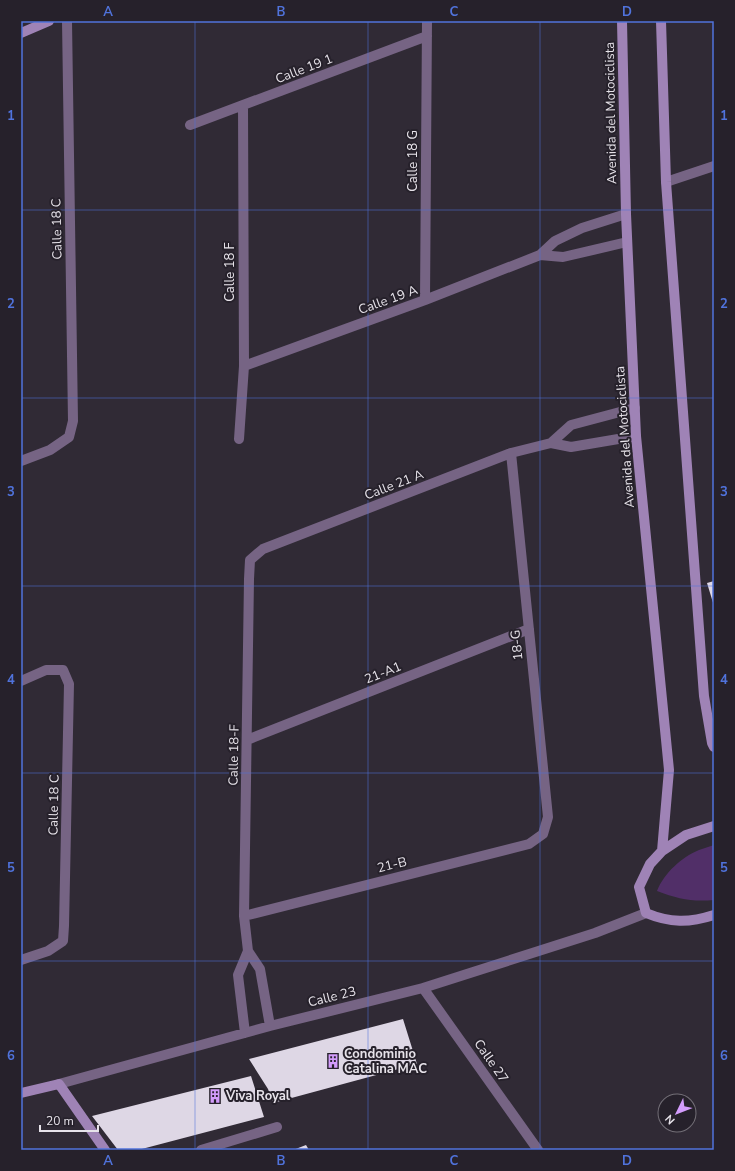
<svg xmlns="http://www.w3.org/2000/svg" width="735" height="1171" viewBox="0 0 735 1171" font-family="'Nunito Sans',sans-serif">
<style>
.green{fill:#512f68}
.building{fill:#ded7e5}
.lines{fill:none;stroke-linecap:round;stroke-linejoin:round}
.street{stroke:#766484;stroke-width:10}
.secondary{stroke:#9f83b6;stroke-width:10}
.grid{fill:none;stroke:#5073dc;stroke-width:1;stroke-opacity:0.55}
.labels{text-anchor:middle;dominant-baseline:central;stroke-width:4;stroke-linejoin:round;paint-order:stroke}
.street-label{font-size:13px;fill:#e7e3ea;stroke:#26212b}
.poi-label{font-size:13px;font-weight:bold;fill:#e7e3ea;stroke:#26212b;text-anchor:start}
.neatline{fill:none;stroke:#5073dc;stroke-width:1.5}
.grid-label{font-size:13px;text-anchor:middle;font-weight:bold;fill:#5073dc}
</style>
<rect width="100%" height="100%" fill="#302a35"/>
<path class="green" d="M714,845V900C692,902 678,899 657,891C664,873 682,857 699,850C704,848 709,847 714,845Z"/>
<path class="building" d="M714,581V606L707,583Z
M403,1019L417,1064L273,1103L268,1089L249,1059Z
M251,1076L264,1117L138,1150H118L92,1116Z
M306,1145L309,1150H293Z"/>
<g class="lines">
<path class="street" d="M190,125L427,36
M666,182L714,166
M540,255L563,257L627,242
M425,300L427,21
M244,366L425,300L540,255L555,241L582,228L626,214
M239,439L244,366L243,105
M551,443L571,425L635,408
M21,461L50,450L69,437L73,421L67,21
M21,681L46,670H63L69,684L64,926L63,941L48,951L21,960
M247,740L529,629
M244,916L529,844L543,834L548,817L511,453
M248,951L260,969L270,1026
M423,988L538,1150
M245,1033L238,975L248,951L244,916L249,579L250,560L263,549L511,453L551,443L571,447L636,436
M59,1084L270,1026L423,988L595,933L646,913
M201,1150L277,1127"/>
<path class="secondary" d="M622,21L626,214L636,436L669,770L662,851
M661,21L666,182L704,696L712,743L714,747
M21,33L49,21
M714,826L686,835L662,851L650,864L639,887L646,913C670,923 689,923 714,915
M21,1093L59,1084L105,1150"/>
</g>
<path class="grid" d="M195,21V1150M368,21V1150M540,21V1150M21,210H714M21,398H714M21,586H714M21,773H714M21,961H714"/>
<defs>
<symbol id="building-bare" viewBox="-9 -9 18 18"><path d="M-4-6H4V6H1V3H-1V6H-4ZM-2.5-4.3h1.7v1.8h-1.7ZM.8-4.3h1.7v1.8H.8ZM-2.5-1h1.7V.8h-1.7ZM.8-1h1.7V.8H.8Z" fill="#d39cfc" stroke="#26212b" stroke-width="2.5" paint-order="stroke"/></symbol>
</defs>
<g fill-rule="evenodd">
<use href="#building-bare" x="323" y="1051" width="20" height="20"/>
<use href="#building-bare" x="205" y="1086" width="20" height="20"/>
</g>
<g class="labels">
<g class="street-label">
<text transform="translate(304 69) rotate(-21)">Calle 19 1</text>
<text transform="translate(611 113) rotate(-91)">Avenida del Motociclista</text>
<text transform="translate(413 161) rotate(-90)">Calle 18 G</text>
<text transform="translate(57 229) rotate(-91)">Calle 18 C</text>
<text transform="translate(230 272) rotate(-90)">Calle 18 F</text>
<text transform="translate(388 300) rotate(-20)">Calle 19 A</text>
<text transform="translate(625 437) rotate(-94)">Avenida del Motociclista</text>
<text transform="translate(394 485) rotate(-21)">Calle 21 A</text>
<text transform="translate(517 645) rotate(-96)">18-G</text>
<text transform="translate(383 673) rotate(-22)">21-A1</text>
<text transform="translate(234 755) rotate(-89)">Calle 18-F</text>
<text transform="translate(54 805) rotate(-89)">Calle 18 C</text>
<text transform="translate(392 865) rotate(-14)">21-B</text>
<text transform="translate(332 997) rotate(-14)">Calle 23</text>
<text transform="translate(491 1061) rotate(55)">Calle 27</text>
</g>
<g class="poi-label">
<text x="344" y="1054">Condominio<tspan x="344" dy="15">Catalina MAC</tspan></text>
<text x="226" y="1096">Viva Royal</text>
</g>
</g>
<rect width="735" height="1171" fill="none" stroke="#26212b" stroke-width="44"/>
<g transform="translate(677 1113) rotate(227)"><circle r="19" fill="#26212b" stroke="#736f77"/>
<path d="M0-3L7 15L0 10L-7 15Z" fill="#d39cfc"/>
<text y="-6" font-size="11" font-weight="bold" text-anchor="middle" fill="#e7e3ea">N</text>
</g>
<path d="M40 1125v6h58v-6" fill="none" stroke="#e7e3ea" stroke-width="2"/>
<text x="46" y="1125" font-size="12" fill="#e7e3ea" stroke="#26212b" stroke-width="3" paint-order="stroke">20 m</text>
<rect x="22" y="22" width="691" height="1127" class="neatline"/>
<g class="grid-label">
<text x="108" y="16">A</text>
<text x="281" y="16">B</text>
<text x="454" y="16">C</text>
<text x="627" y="16">D</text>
<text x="11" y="120">1</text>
<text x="724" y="120">1</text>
<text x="11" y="308">2</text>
<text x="724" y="308">2</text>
<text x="11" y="496">3</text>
<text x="724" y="496">3</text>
<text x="11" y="684">4</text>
<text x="724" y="684">4</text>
<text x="11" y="872">5</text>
<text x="724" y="872">5</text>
<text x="11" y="1060">6</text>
<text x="724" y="1060">6</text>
<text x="108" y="1165">A</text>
<text x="281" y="1165">B</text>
<text x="454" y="1165">C</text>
<text x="627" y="1165">D</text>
</g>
</svg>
